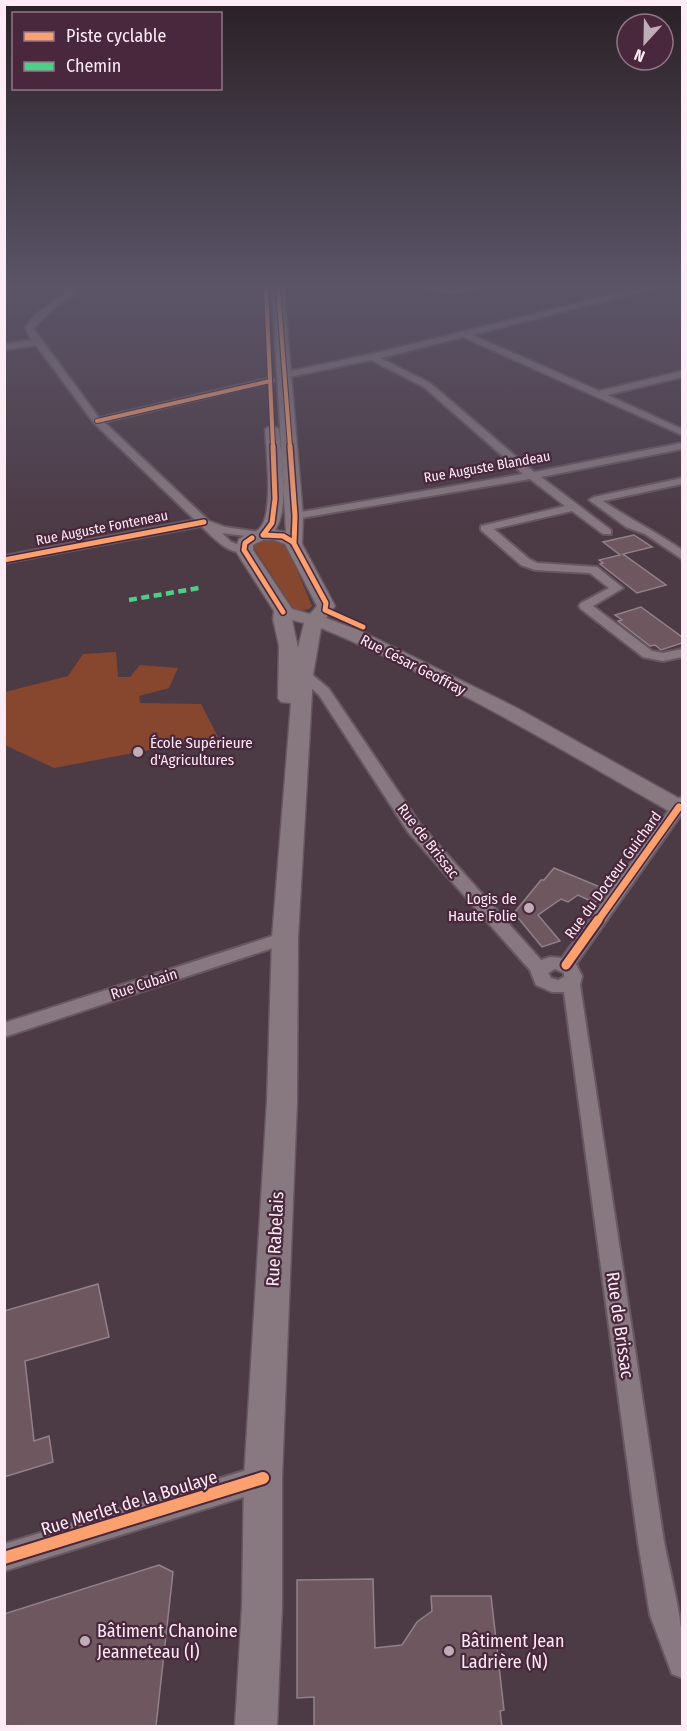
<svg xmlns="http://www.w3.org/2000/svg" width="687" height="1731" viewBox="0 0 687 1731" font-family="'Fira Sans Condensed',sans-serif">
<style>
.green{fill:#87472e}
.building{fill:#6f5760;stroke:#928188;stroke-width:1.5}
.lines{fill:none;stroke-linecap:round;stroke-linejoin:round}
.street-casing{stroke:#665760;stroke-width:4}
.secondary-casing{stroke:#665760;stroke-width:3}
.street{fill:#887981;fill-rule:evenodd}
.secondary{fill:#887981;fill-rule:evenodd}
.quiet{stroke:#4dcf88;stroke-width:4.5;stroke-dasharray:8 4.5;stroke-linecap:butt}
.cycleway-far4-casing{stroke:#49273c;stroke-width:6}
.cycleway-far3-casing{stroke:#49273c;stroke-width:8}
.cycleway-far2-casing{stroke:#49273c;stroke-width:10}
.cycleway-far1-casing{stroke:#49273c;stroke-width:13}
.cycleway-casing{stroke:#49273c;stroke-width:16}
.cycleway-far4{stroke:#fca06f;stroke-width:4}
.cycleway-far3{stroke:#fca06f;stroke-width:5}
.cycleway-far2{stroke:#fca06f;stroke-width:7}
.cycleway-far1{stroke:#fca06f;stroke-width:9}
.cycleway{stroke:#fca06f;stroke-width:12}
.poi-dot{fill:#bfadb7;stroke:#49273c;stroke-width:2}
.labels{text-anchor:middle;dominant-baseline:central;stroke-width:4.5;stroke-linejoin:round;paint-order:stroke}
.far-street-label{font-size:14px;fill:#fdebf5;stroke:#49273c}
.street-label{font-size:15px;fill:#fdebf5;stroke:#49273c}
.poi-label{font-size:15px;fill:#fdebf5;stroke:#49273c;text-anchor:start}
.near-street-label{font-size:18px;fill:#fdebf5;stroke:#49273c}
.near-poi-label{font-size:18px;fill:#fdebf5;stroke:#49273c;text-anchor:start}
</style>
<rect width="100%" height="100%" fill="#4c3a45"/>
<path class="green" d="M273,539L286,544L312,606L309,609L301,611L293,608L254,548L255,543Z
M116,652L118,677H130L140,665L178,668L169,688L139,696L140,703L201,704L218,737L54,768L5,745V692L68,676L83,654Z"/>
<path class="building" d="M634,535L652,547L623,554L666,585L637,593L600,564L603,563L599,560L620,555L603,542Z
M641,607L682,637V643L661,650L655,645L650,646L618,621L622,620L615,615Z
M554,868L605,889L595,903L578,895L568,902L561,899L538,915L560,941L542,947L514,913L541,880H544Z
M98,1284L109,1337L25,1361L34,1441L49,1436L53,1462L4,1477V1311Z
M159,1565L173,1572L156,1726H4V1614Z
M373,1579L375,1648L402,1645L417,1622L432,1611L431,1596H491L504,1710L500,1711L502,1726H314V1697L297,1698V1580Z"/>
<g class="lines">
<defs>
<path id="street" d="M72,289H81L53,309L33,328L99,418L270,378L275,381L104,422L209,521L225,527L267,533V537L263,538L222,533L231,542L248,548V552C229,556 214,538 201,526L4,563V556L195,520L94,423L36,345L4,350V344L32,340L25,328C36,311 55,300 72,289Z
M428,289H479L453,294Z
M636,289H650L472,335L599,391L682,371V377L607,395L682,429V435L463,337L380,358L430,383L534,472L682,443V449L541,477L611,530V534H603L572,511L494,529L529,559L537,563L597,567L623,588L593,606L652,651L663,653L682,649V657L663,661L643,657L581,609L579,606L581,603L609,588L590,573L535,570L521,565L481,530V526L565,506L530,479L295,519L289,516L295,513L523,474L424,387L371,360L284,378L281,377V373L372,354Z
M682,478V484L603,501C629,519 657,532 682,550V559L645,534L626,527L589,500L594,497Z
M296,664L301,665L329,689L420,824L541,960L550,957L562,958L677,799L682,797V813L576,964L582,976L580,985L664,1542C673,1587 687,1633 682,1678L672,1674L650,1615L638,1542L564,992H552L536,985L530,970L408,832L319,695L289,668ZM555,969L564,973V977L558,980L551,978L548,973Z
M285,932L291,934L294,938L291,942L4,1037V1023Z
M263,1465L272,1469L276,1478L272,1487L263,1491L4,1571V1544Z"/>
<path id="secondary" d="M272,289H284L303,516L302,544L335,606L326,618L363,632L517,708L682,800V816L674,814C559,748 444,679 321,628L313,675L298,938L297,1101L282,1478V1606L277,1726H235L242,1606L244,1478L267,1101L272,938L291,703L281,702L278,698L279,646L273,619L274,611L235,550L239,539C245,535 255,534 260,528C274,512 266,451 265,429L272,425L279,429C281,455 290,510 275,530L286,532ZM263,540H274L285,544L317,606L310,614L292,609L253,550V545ZM292,620L304,623L298,648Z"/>
</defs>
<use href="#street" class="street-casing"/>
<use href="#secondary" class="secondary-casing"/>
<use href="#street" class="street"/>
<use href="#secondary" class="secondary"/>
<path class="quiet" d="M129,600L199,588"/>
<defs>
<path id="cycleway-far4" d="M266,289L273,447
M278,289L290,447
M97,421L270,381"/>
<path id="cycleway-far3" d="M290,446L295,516L294,544
M263,535L272,523L275,499L273,446
M263,535L283,536L293,542L326,603L325,610L363,627
M252,538L245,543L244,550L283,612
M4,560L204,522"/>
<path id="cycleway-far2" d="M597,922L679,807"/>
<path id="cycleway-far1" d="M566,965L598,920"/>
<path id="cycleway" d="M4,1558L263,1478"/>
</defs>
<use href="#cycleway-far4" class="cycleway-far4-casing"/>
<use href="#cycleway-far3" class="cycleway-far3-casing"/>
<use href="#cycleway-far2" class="cycleway-far2-casing"/>
<use href="#cycleway-far1" class="cycleway-far1-casing"/>
<use href="#cycleway" class="cycleway-casing"/>
<use href="#cycleway-far4" class="cycleway-far4"/>
<use href="#cycleway-far3" class="cycleway-far3"/>
<use href="#cycleway-far2" class="cycleway-far2"/>
<use href="#cycleway-far1" class="cycleway-far1"/>
<use href="#cycleway" class="cycleway"/>
</g>
<linearGradient id="sky" x2="0" y2="1"><stop stop-color="#2a2026"/><stop offset="0.54" stop-color="#5b5568"/><stop offset="1" stop-color="#5b5568" stop-opacity="0"/></linearGradient>
<rect width="687" height="531" fill="url(#sky)"/>
<g class="poi-dot">
<circle cx="138" cy="752" r="6"/>
<circle cx="529" cy="908" r="6"/>
<circle cx="85" cy="1641" r="6"/>
<circle cx="449" cy="1651" r="6"/>
</g>
<g class="labels">
<g class="far-street-label">
<text transform="translate(487 467) rotate(-10)">Rue Auguste Blandeau</text>
<text transform="translate(102 528) rotate(-11)">Rue Auguste Fonteneau</text>
</g>
<g class="street-label">
<text transform="translate(413 665) rotate(27)">Rue César Geoffray</text>
<text transform="translate(428 841) rotate(52)">Rue de Brissac</text>
<text transform="translate(613 875) rotate(-54)">Rue du Docteur Guichard</text>
<text transform="translate(144 984) rotate(-18)">Rue Cubain</text>
</g>
<g class="poi-label">
<text x="150" y="743">École Supérieure<tspan x="150" dy="17">d'Agricultures</tspan></text>
<text x="517" y="899" text-anchor="end">Logis de<tspan x="517" dy="17">Haute Folie</tspan></text>
</g>
<g class="near-street-label">
<text transform="translate(275 1239) rotate(-87)">Rue Rabelais</text>
<text transform="translate(620 1325) rotate(82)">Rue de Brissac</text>
<text transform="translate(129 1503) rotate(-17)">Rue Merlet de la Boulaye</text>
</g>
<g class="near-poi-label">
<text x="97" y="1631">Bâtiment Chanoine<tspan x="97" dy="21">Jeanneteau (I)</tspan></text>
<text x="461" y="1641">Bâtiment Jean<tspan x="461" dy="21">Ladrière (N)</tspan></text>
</g>
</g>
<rect width="687" height="1731" fill="none" stroke="#fdebf5" stroke-width="12"/>
<rect x="12" y="12" width="210" height="78" fill="#49273c" stroke="#917586" stroke-width="1.5"/>
<rect x="24" y="32" width="30" height="9" fill="#fca06f" stroke="#917586" stroke-width="1.5"/>
<text x="66" y="42" font-size="18" fill="#fdebf5">Piste cyclable</text>
<rect x="24" y="62" width="30" height="9" fill="#4dcf88" stroke="#917586" stroke-width="1.5"/>
<text x="66" y="72" font-size="18" fill="#fdebf5">Chemin</text>
<g transform="translate(645 42) rotate(202)"><circle r="28" fill="#49273c" stroke="#917586" stroke-width="1.5"/>
<path d="M0-4.5L10 22L0 15L-10 22Z" fill="#bfadb7"/>
<text y="-9" font-size="16" font-weight="bold" text-anchor="middle" fill="#fdebf5">N</text>
</g>
</svg>
